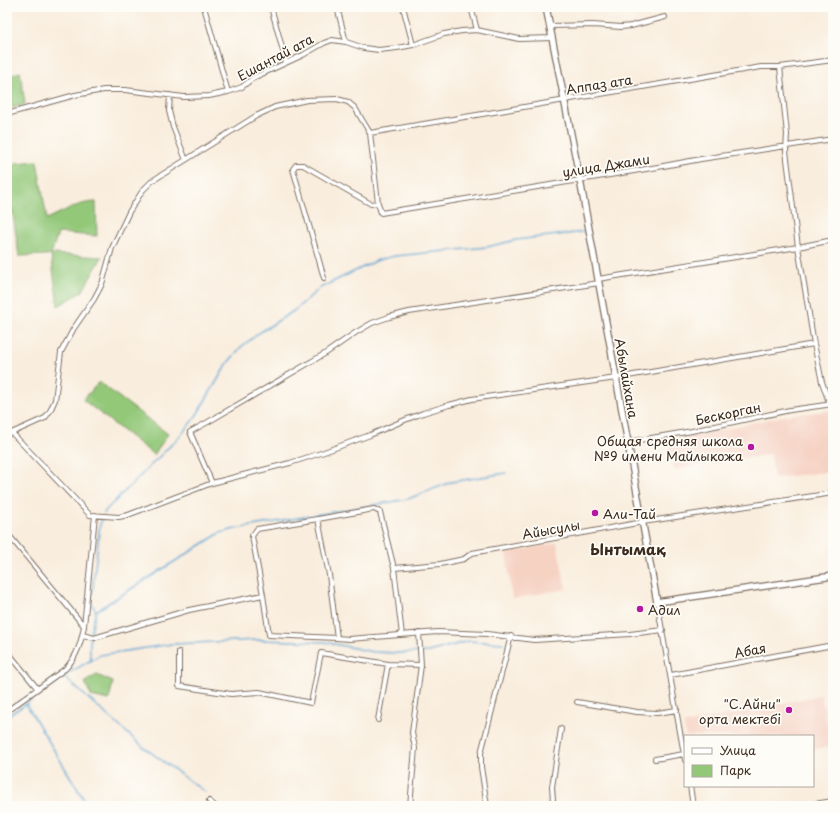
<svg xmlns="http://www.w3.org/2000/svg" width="840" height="813" viewBox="0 0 840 813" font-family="'Playpen Sans',sans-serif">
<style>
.built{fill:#f6d2c3}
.green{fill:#93c879;stroke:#67794c}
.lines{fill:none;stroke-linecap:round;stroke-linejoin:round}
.stream{stroke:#5ba4d2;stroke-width:1.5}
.street-casing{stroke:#7e6e61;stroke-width:6}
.secondary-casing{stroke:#7e6e61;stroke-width:8}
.street{stroke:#fff;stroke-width:4}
.secondary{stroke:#fff;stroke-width:5.5}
.poi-dot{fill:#b5179e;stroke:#fdfcf7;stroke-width:1.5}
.labels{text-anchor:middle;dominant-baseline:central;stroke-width:3.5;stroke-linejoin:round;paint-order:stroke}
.street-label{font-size:13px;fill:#3b2a1e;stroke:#fdfcf7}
.poi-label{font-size:13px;fill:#3b2a1e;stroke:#fdfcf7;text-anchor:end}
.quarter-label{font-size:15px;font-weight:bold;fill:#3b2a1e;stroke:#fdfcf7}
</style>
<rect width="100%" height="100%" fill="#fdfcf7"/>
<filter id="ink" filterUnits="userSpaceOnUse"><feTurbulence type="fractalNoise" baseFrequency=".025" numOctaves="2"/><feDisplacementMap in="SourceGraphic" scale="8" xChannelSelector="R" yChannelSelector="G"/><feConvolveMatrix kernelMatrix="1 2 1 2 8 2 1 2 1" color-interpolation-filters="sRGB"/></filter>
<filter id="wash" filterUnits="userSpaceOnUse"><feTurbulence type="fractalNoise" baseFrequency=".012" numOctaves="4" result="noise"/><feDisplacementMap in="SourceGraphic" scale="16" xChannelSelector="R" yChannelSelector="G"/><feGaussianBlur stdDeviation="0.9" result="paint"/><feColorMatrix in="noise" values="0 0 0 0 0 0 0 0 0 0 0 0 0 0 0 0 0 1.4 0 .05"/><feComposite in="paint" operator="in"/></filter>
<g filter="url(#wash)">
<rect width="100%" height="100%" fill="#f9eddd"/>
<path class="built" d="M833,410V471L774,478L771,454L674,470L668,441L784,416Z
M557,543L566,589L512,599L506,553Z
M821,695L831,740V747L813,749V736H686L684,724Z"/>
<path class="green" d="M20,72L25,104L12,108L7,76Z
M37,161L47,219C62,212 79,202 96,202L97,236L58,233L51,254L102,257L82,292L58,306L51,255L19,256L7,175V164Z
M99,382L168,434L154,455L83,400Z
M97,675L113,682L109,700L91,696L85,682Z"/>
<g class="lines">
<path class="stream" d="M104,514L105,511L181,435L196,416L227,364L241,347L259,333L295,310L320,288L378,260L395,256L487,247L516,240L583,232
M96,611L91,603L100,524L103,518
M91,661C88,645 91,627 96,611L220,533L235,529L408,499L451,482L506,473
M64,677L142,746L205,792
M26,704L88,806
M7,716L26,704L67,674L100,655L172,644L258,640L325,642L373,652L399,653L428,652L469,641L503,643"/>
</g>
</g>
<g filter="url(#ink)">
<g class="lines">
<defs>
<path id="street" d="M204,7L228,92
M271,7L286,62
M337,7L346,42
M403,7L413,45
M471,7L477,30
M831,13L833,12
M550,26L593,25L621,27L631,26L665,17
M780,67L787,134L786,151L798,247L814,344L822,382L830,405
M170,95L169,111L173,127L186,160
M7,114L75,95L104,90H125L184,97L209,96L228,92L242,87L253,78L303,55L324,43L332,40L346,42L364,48L379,50L397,48L413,45L444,34L462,31L477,30L519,39L552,38
M370,133L761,67H780L833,60
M324,278L293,169L296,165H303L371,204L378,203
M598,279L798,247L833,240
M11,432L90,515L119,517L128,515L212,483L290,463L324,452L370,435L405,420L423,413L449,405L472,399L616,378L814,344
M7,435L45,418L50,411L55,400L61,352L74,328L94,299L102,284L112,248L129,212L143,190L152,181L256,116L275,107L307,100L337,99L348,102L355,108L370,133L378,203L381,213L658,167L701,159L833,139
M628,442L692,431L790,410L833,404
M212,483L190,432L208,422L326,353L355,333L372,323L389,317L409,312L599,283
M318,519L329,575L337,638
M7,533L84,626
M394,568L440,564L464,559L472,553L643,522L833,493
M657,602L685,760
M83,635L94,638L189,610L263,595
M402,635L394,568L380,512L374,509L318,519L257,529L252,536L263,595L269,635L337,638L349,639L438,632L487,634L534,640L630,634L663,630
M7,651L37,688
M179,652V686L231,694L259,692L311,703L321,653L388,664L421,665L419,633
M671,675L833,645
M577,702L637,712L657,713L677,710
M7,711L65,669C77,657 81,643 84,626L95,515
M378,720L388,664
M655,759L684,754
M690,786L693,806
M209,801L215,806
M410,806L415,748L412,733L421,665
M487,806L481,767V753L511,636
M554,806L553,800L552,787L561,729
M802,806L833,801"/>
<path id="secondary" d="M546,7L580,180L657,602L833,576"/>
</defs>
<use href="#street" class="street-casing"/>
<use href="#secondary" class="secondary-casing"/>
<use href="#street" class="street"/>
<use href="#secondary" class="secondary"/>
</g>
</g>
<g class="poi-dot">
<circle cx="751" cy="447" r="4"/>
<circle cx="595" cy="513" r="4"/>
<circle cx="640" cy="609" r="4"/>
<circle cx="789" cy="710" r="4"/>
</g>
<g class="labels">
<g class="street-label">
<text transform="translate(275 57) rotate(-28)">Ешантай ата</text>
<text transform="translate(599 84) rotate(-9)">Аппаз ата</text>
<text transform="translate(606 165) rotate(-9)">улица Джами</text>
<text transform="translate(627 378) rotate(80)">Абылайхана</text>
<text transform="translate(728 413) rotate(-12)">Бескорган</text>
<text transform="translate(551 529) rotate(-10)">Айысулы</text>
<text transform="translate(750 650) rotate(-10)">Абая</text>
</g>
<g class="poi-label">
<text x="743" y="440">Общая средняя школа<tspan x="743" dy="15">№9 имени Майлыкожа</tspan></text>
<text x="603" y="513" text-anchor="start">Али-Тай</text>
<text x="648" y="609" text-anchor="start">Адил</text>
<text x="781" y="703">"С.Айни"<tspan x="781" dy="15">орта мектебі</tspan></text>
</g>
<g class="quarter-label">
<text x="628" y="548">Ынтымақ</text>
</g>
</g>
<rect width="840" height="813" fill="none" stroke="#fdfcf7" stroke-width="24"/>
<rect x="684" y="735" width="130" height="52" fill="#fdfcf7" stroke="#afa8a0"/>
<rect x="692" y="748" width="20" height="6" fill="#ffffff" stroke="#afa8a0"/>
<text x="720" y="755" font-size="12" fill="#3b2a1e">Улица</text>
<rect x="692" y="765" width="20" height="12" fill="#93c879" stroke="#afa8a0"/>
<text x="720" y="775" font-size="12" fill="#3b2a1e">Парк</text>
</svg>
